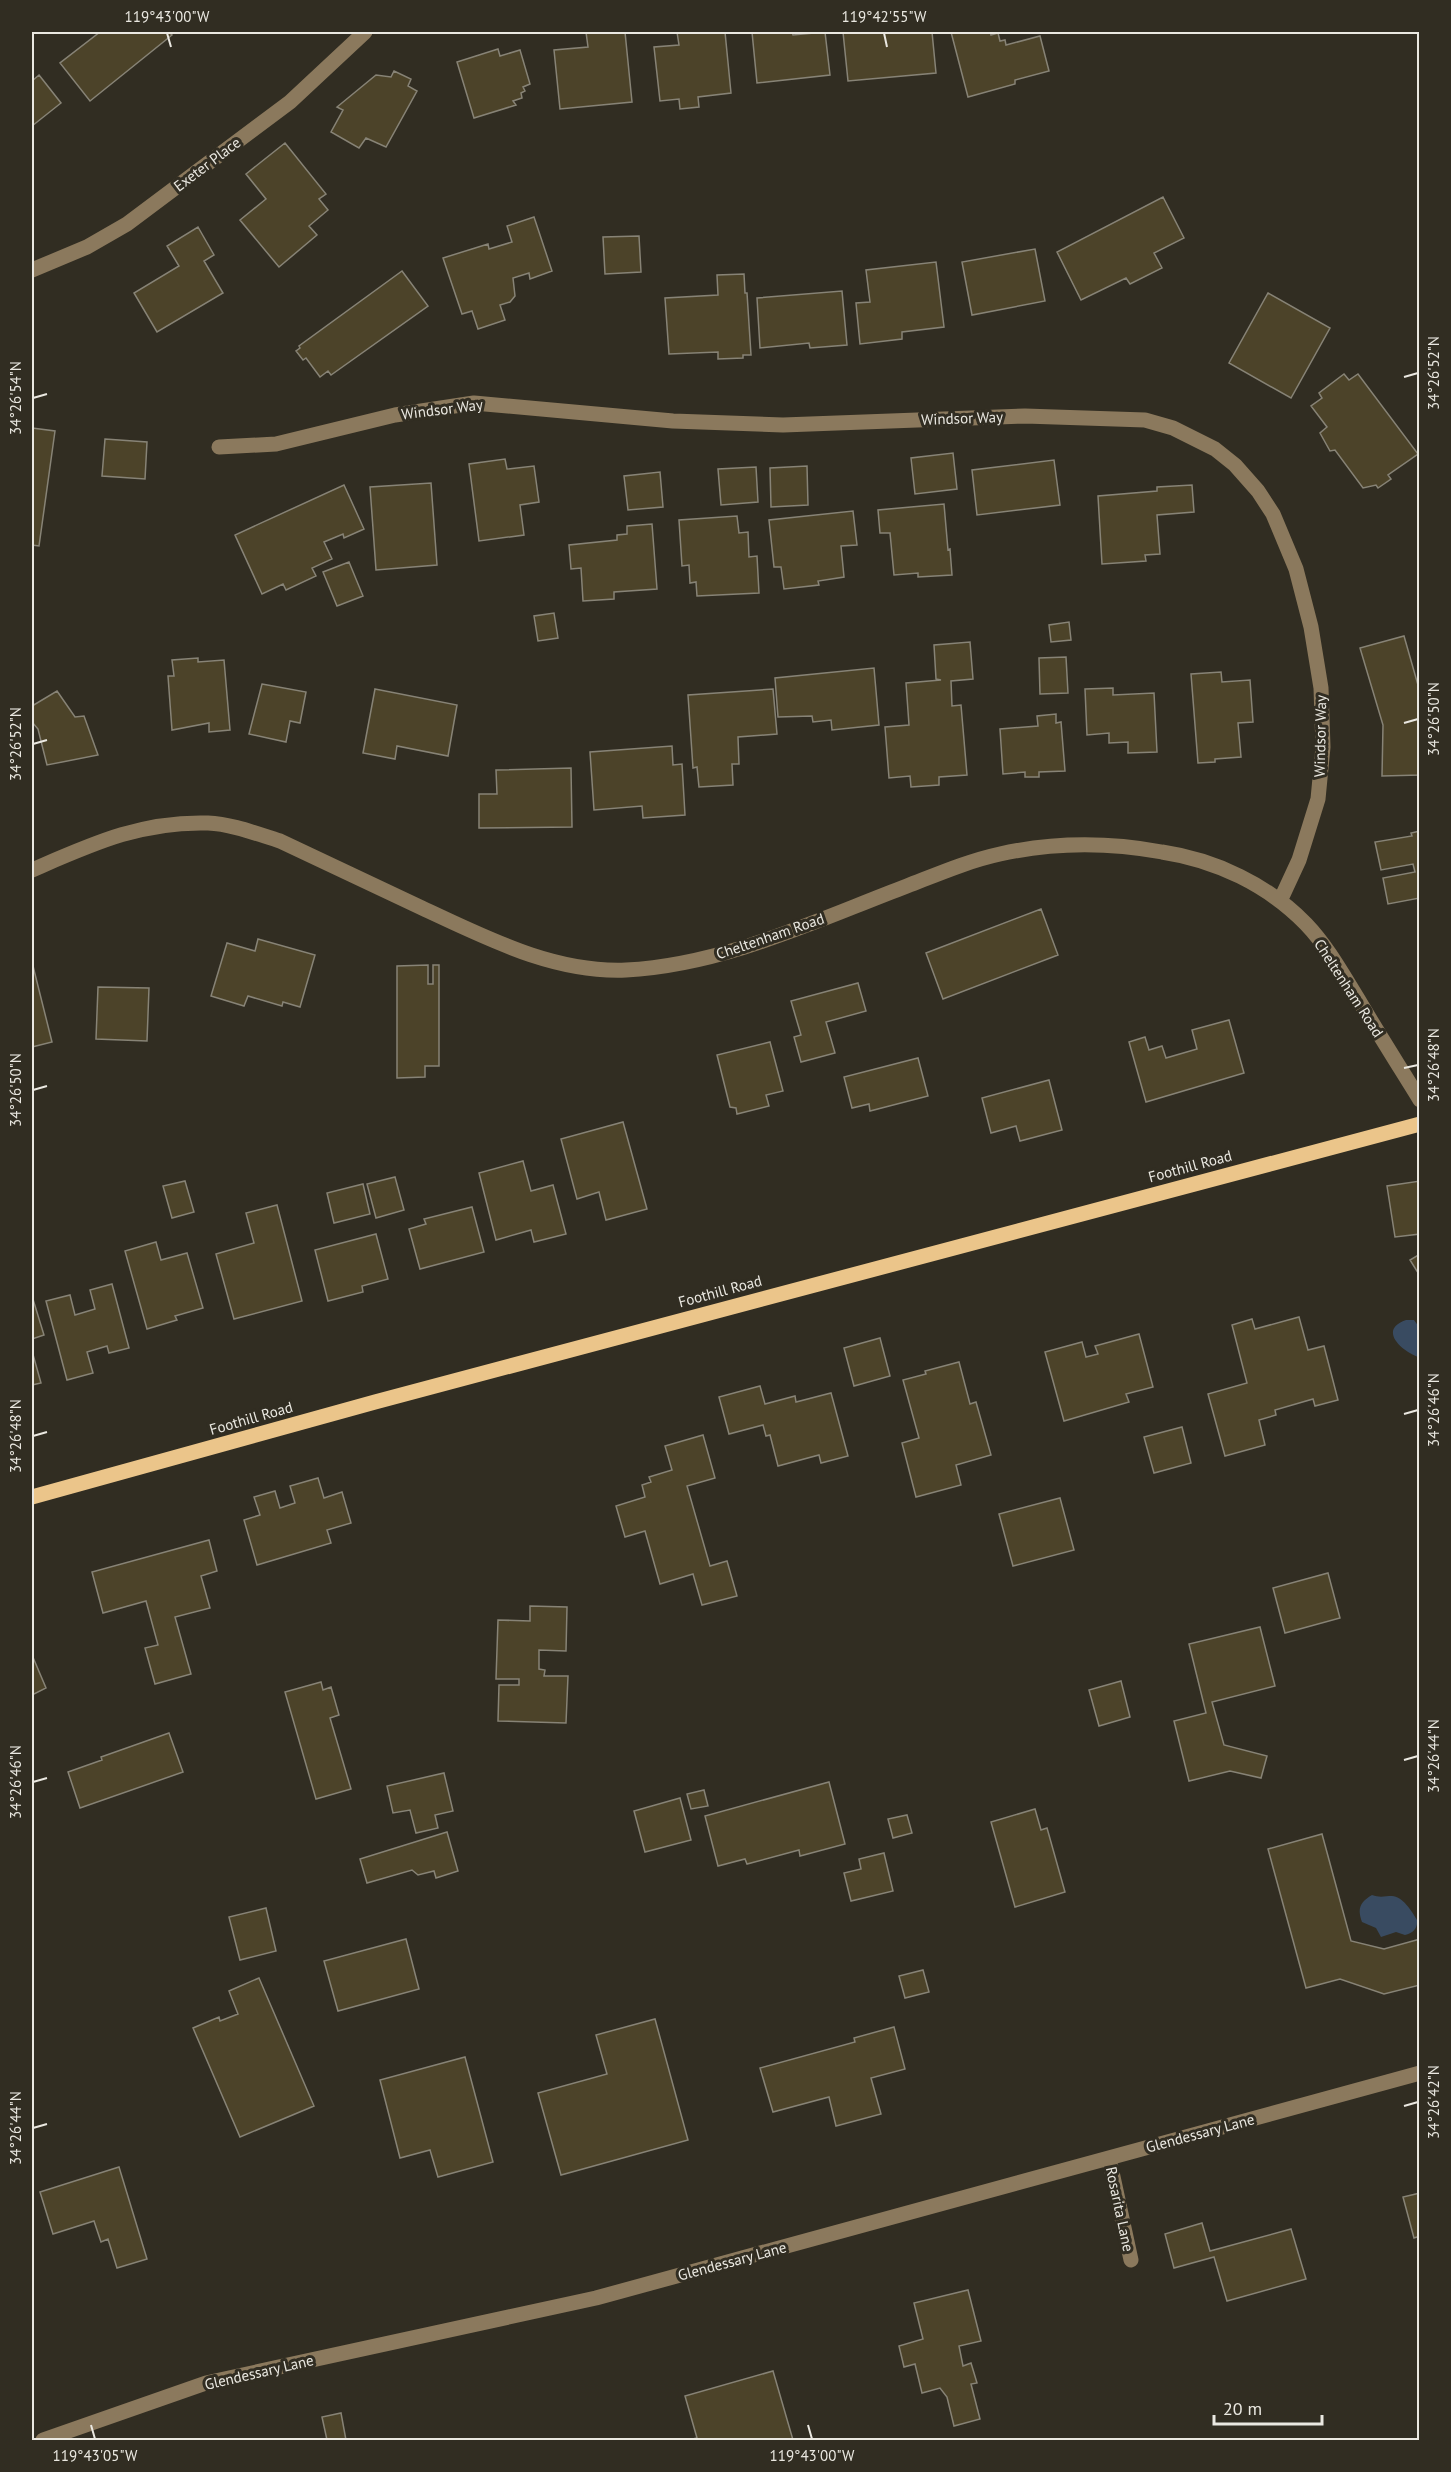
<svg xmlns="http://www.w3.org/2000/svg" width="1451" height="2472" viewBox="0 0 1451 2472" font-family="'PT Sans',sans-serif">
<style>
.water{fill:#394b61}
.building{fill:#4c4329;stroke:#878376;stroke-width:1.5}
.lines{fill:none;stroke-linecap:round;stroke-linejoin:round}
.minor{stroke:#8b795d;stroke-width:15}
.major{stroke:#ebc58a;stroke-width:15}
.ticks{fill:none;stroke:#eae8e1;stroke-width:2}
.labels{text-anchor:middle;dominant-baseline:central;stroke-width:6;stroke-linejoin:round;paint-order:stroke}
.street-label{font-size:15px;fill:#eae8e1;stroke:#312d22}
.neatline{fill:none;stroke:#eae8e1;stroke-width:2}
.ticks-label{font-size:15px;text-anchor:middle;fill:#eae8e1}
</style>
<rect width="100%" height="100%" fill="#312d22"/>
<path class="water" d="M1406,1320H1414L1419,1327V1357C1403,1352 1377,1330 1406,1320Z
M1372,1895C1380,1898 1385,1896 1392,1896C1402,1896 1412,1911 1417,1920C1418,1928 1413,1933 1405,1935L1396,1932L1381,1937L1376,1928L1362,1922C1357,1909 1360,1902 1372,1895Z"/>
<path class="building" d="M100,32H169L172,35L90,101L60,63Z
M586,32H625L632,102L560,109L554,50L588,47Z
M677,32H725L731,93L698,97L699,107L680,109L679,99L660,101L654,47L679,45Z
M752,32H792L793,35L825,32L830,75L757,83Z
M843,32H932L936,73L848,81Z
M951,32H990L991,35L998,33L1000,41L1005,40L1006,45L1040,36L1049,71L1015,80V84L968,97Z
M498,49L500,56L520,50L530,84L523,87L525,91L521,93L522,98L513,101L516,105L474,118L457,62Z
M394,71L411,79L408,86L417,91L386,147L366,138L359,148L331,132L343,110L337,107L376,75L391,77Z
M39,75L61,103L32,126V81Z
M285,143L326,194L319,199L328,210L309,226L317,235L279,267L240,220L266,199L246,174Z
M1163,197L1184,238L1154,253L1162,268L1130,284L1126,278L1081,300L1057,252Z
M534,217L552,271L530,279L529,273L513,278L515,296L510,302L500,305L505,320L478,329L472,311L462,314L443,258L488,244L489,249L512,242L507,226Z
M198,227L214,255L204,261L223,293L157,332L134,293L179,266L167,246Z
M639,236L641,272L605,274L603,237Z
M1035,249L1045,301L972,315L962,262Z
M936,262L944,327L902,332V339L860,344L856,303L870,302L866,270Z
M402,271L428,306L331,375L328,371L320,377L306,358L303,360L296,351L300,348L299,346Z
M744,274L745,293H747L751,355H743V358L718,359V352L669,354L665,298L718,295L717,275Z
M842,291L847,345L810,348L809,343L760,348L757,298Z
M1268,293L1330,328L1291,398L1229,363Z
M1344,374L1349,380L1358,374L1418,454L1388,475L1391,479L1378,488L1376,485L1363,488L1335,450L1330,451L1320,433L1327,427L1311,406L1322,398L1319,393Z
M32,428L55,431L39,546L32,545Z
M105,439L147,442L145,479L102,476Z
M953,453L957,489L915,494L911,458Z
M505,459L507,469L534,466L539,502L520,505L524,535L479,541L469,464Z
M1054,460L1060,505L977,515L972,470Z
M807,466L808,505L771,507L770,468Z
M756,467L758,502L721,505L718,469Z
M660,472L663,507L628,510L624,476Z
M431,483L437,565L376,570L370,487Z
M344,485L364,529L344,538L343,534L324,542L332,559L312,568L316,576L286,590L283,584L262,594L235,535Z
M1192,485L1194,512L1157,515L1160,554L1145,555L1146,561L1102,564L1098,496L1157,491V487Z
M944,504L948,550L950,549L952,575L918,577V573L894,575L890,533H880L878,510Z
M853,511L857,545L841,546L844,577L818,581L819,585L784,589L781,567H774L769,520Z
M737,516L739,533L748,532L749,557L757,556L759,593L697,596L696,582L690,583L689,565L682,566L679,520Z
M652,524L657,589L614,592V599L583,601L581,568L571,569L569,545L617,540V535L627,534V526Z
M349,562L363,596L337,606L323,572Z
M554,613L558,638L538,641L534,616Z
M1069,622L1071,640L1051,642L1049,625Z
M1404,636L1420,692V775L1382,776L1383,725L1360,648Z
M970,642L973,679L951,681L952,706L961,705L967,775L939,777V785L911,787L910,776L889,778L885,727L909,725L906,683L941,680L936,679L934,645Z
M1066,657L1068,693L1040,694L1039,658Z
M198,658V662L224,660L230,730L209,732V723L172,730L168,676H174L172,660Z
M874,668L879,725L832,730L831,720L813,722L812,716L778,717L775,678Z
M1221,672L1222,682L1250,680L1253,722L1238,723L1241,757L1215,759V762L1198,763L1191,674Z
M262,684L306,692L300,723L290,721L286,742L249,734Z
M1113,688V695L1154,693L1157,752L1128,753V742L1109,743V733L1087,735L1085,689Z
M375,689L457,705L448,756L397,746L395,759L363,753Z
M773,689L777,734L738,737L739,764H732L733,785L699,787L697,767L693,768L688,695Z
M57,691L75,717L84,716L98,755L47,765L38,729L32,722V706Z
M1056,714V723L1061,722L1065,771L1039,772V777H1025V772L1003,774L1000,729L1038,726L1037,716Z
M672,746L673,765L682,764L685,815L643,818L642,806L594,810L590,752Z
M571,768L572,827L479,828V794H497L496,770Z
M1420,831V898L1388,904L1383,878L1415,872L1413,864L1381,870L1375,842L1412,836L1411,833Z
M1041,909L1058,955L943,999L926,953Z
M258,939L315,955L300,1007L283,1002L282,1006L248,996L244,1006L211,996L227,943L255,951Z
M32,962L52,1042L32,1047Z
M428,965V984H433V965H439V1066H425V1077L397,1078V966Z
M858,983L866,1011L826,1022L835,1053L801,1062L794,1037L801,1035L791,1001Z
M98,987L149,988L147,1041L96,1039Z
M1229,1020L1244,1073L1146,1102L1129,1042L1145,1037L1149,1050L1162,1046L1166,1058L1197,1049L1192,1030Z
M770,1042L783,1091L766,1095L769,1106L737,1114L736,1108L730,1107L717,1055Z
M918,1058L928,1096L870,1111L869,1104L852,1108L844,1077Z
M1049,1080L1062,1130L1020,1141L1016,1126L991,1133L982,1098Z
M623,1122L647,1209L606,1220L599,1192L577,1199L561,1139Z
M523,1161L531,1191L553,1185L566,1234L534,1242L531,1230L496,1240L479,1173Z
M395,1177L404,1210L376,1218L367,1184Z
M185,1181L194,1212L172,1218L163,1186Z
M1420,1181V1234L1395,1237L1387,1186Z
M363,1184L370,1214L334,1223L327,1193Z
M277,1205L302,1301L234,1319L216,1254L254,1243L246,1213Z
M472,1207L484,1252L420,1269L409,1229L426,1224L424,1219Z
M376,1234L388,1279L362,1286L363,1292L328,1301L315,1250Z
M156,1242L161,1260L187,1253L203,1308L175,1316L177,1320L147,1329L125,1251Z
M1420,1254V1276L1410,1260Z
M112,1284L129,1348L109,1353L107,1346L87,1352L93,1373L67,1380L46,1301L70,1295L75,1315L95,1309L90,1290Z
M32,1296L44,1335L32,1339Z
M1299,1317L1308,1350L1324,1346L1338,1400L1315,1406L1313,1399L1275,1410L1276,1415L1259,1420L1265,1445L1225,1456L1208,1394L1247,1383L1232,1325L1252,1319L1255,1329Z
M1139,1334L1153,1387L1126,1394L1129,1402L1064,1421L1045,1352L1082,1342L1086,1357L1098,1354L1095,1346Z
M880,1338L890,1376L854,1386L844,1348Z
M32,1351L41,1383L32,1385Z
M959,1362L970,1404L976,1402L991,1455L956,1465L961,1485L916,1497L902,1443L919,1438L903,1380L926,1374L925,1371Z
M760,1386L765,1404L795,1396L796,1402L831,1393L848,1456L821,1463L819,1455L778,1466L770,1435L766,1436L763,1425L729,1434L719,1397Z
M1182,1427L1191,1463L1154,1473L1144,1437Z
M703,1435L715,1478L687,1486L710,1566L727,1561L737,1596L702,1605L693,1574L660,1584L645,1531L625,1537L616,1506L645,1497L642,1485L651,1482L649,1477L672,1470L665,1446Z
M318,1478L324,1498L342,1492L351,1523L327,1530L331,1543L257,1565L244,1520L260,1515L254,1497L275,1491L280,1508L295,1503L290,1486Z
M1060,1498L1074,1550L1013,1566L999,1514Z
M209,1540L217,1571L201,1576L210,1608L175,1617L191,1674L155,1684L145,1648L158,1645L146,1601L103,1613L92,1572Z
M1328,1573L1340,1618L1285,1633L1273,1588Z
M530,1606L567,1607L566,1651L539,1650V1669L545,1670L544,1676H568L566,1723L498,1721L499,1685H519V1679H496L498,1620L530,1621Z
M1260,1627L1275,1686L1212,1702L1224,1745L1267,1756L1261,1778L1230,1771L1189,1781L1174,1721L1206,1713L1189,1644Z
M32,1655L46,1688L32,1695Z
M1121,1681L1130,1717L1099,1726L1089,1690Z
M321,1682L323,1690L331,1687L339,1715L330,1718L351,1789L316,1799L285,1692Z
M169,1733L183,1772L80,1808L68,1772L102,1760L101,1757Z
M444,1773L453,1811L435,1815L438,1828L416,1833L410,1810L393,1813L387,1786Z
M829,1782L845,1844L800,1856L799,1850L747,1864L745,1859L718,1866L705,1816Z
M704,1790L708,1806L691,1809L687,1794Z
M680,1798L691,1840L645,1852L634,1811Z
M1035,1809L1041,1830L1047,1828L1065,1892L1015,1907L991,1822Z
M907,1815L912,1833L893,1838L888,1819Z
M447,1832L458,1871L436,1878L434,1871L418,1875L412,1870L367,1883L360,1859Z
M1322,1834L1351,1941L1384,1949L1420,1939V1985L1384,1994L1340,1979L1306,1988L1268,1849Z
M884,1853L893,1891L851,1901L844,1873L861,1869L859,1859Z
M266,1908L276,1951L240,1960L229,1917Z
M406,1939L419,1989L338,2011L324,1961Z
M923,1970L929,1992L905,1998L899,1976Z
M259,1978L314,2106L240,2137L193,2028L219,2017L220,2021L238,2014L229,1991Z
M655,2019L688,2140L561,2175L538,2093L607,2074L596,2035Z
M894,2027L905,2069L871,2078L881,2114L836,2126L829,2097L773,2112L760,2068L855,2042L854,2038Z
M465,2057L493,2162L438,2177L430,2150L400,2158L380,2080Z
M119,2167L147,2259L117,2268L108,2239L101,2242L94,2221L53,2234L40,2192Z
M1420,2193V2236L1414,2238L1403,2197Z
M1202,2223L1210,2251L1291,2229L1306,2279L1227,2301L1214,2257L1174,2268L1165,2234Z
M968,2290L981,2341L959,2346L963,2366L971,2363L977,2383L971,2384L980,2419L954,2426L947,2397L940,2388L922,2393L915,2364L904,2367L899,2346L923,2339L914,2303Z
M773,2371L793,2440H688L697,2438L685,2396Z
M341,2413L346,2440H327L322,2417Z"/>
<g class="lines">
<path class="minor" d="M32,270L87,247L127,224L290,102L365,32
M219,447L276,444L395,415L474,403L673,421L783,425L1025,416L1145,420L1173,428L1215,449L1235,465L1258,491L1273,514L1296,569L1311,627L1321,688L1323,747L1318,799L1299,860L1280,901
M32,870C92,844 141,821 208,823C232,824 257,834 280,841C327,863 375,886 422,908C487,938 553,973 626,970C724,965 817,920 907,886C938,874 968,861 1000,854C1054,842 1108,842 1162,852C1216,860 1268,885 1306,924C1327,946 1342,973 1358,999C1378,1033 1399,1066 1420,1100
M1109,2158L1131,2260
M43,2440L206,2383L596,2298L1420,2073"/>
<path class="major" d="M32,1497L375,1402L1420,1124"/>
</g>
<path class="ticks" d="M167,33L171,47M884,33L887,47M1404,377L1418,373M33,398L47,394M1404,723L1418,719M33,744L47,740M1404,1068L1418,1065M33,1090L47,1086M1404,1414L1418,1410M33,1436L47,1432M1404,1760L1418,1756M33,1782L47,1778M1404,2106L1418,2102M33,2128L47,2124M91,2425L95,2439M808,2425L812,2439"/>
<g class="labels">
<g class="street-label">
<text transform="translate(207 164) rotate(-37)">Exeter Place</text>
<text transform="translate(442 409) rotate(-7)">Windsor Way</text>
<text transform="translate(962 418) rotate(-2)">Windsor Way</text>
<text transform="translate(1320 736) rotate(-89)">Windsor Way</text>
<text transform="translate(770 936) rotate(-19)">Cheltenham Road</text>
<text transform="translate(1349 988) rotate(57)">Cheltenham Road</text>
<text transform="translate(1190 1166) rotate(-15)">Foothill Road</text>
<text transform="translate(720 1291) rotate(-15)">Foothill Road</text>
<text transform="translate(251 1418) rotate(-16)">Foothill Road</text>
<text transform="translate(1200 2133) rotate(-15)">Glendessary Lane</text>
<text transform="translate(1120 2209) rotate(78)">Rosarita Lane</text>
<text transform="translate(732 2261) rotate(-15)">Glendessary Lane</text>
<text transform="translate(259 2372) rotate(-13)">Glendessary Lane</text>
</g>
</g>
<rect width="1451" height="2472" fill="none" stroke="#312d22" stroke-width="66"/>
<path d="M1214 2415v9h108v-9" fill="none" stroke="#eae8e1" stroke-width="3"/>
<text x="1223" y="2415" font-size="18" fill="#eae8e1" stroke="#312d22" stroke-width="4.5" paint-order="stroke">20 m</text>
<rect x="33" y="33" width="1385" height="2406" class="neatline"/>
<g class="ticks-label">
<text x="167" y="22">119°43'00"W</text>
<text x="884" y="22">119°42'55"W</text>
<text transform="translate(1434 373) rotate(-90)" y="5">34°26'52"N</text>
<text transform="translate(16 398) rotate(-90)" y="5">34°26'54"N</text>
<text transform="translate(1434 719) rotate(-90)" y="5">34°26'50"N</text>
<text transform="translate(16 744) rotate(-90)" y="5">34°26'52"N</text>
<text transform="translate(1434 1065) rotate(-90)" y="5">34°26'48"N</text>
<text transform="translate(16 1090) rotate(-90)" y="5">34°26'50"N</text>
<text transform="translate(1434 1410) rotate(-90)" y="5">34°26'46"N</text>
<text transform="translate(16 1436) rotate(-90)" y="5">34°26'48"N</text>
<text transform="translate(1434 1756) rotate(-90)" y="5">34°26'44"N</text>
<text transform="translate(16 1782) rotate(-90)" y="5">34°26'46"N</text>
<text transform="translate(1434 2102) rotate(-90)" y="5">34°26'42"N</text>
<text transform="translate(16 2128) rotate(-90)" y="5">34°26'44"N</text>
<text x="95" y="2461">119°43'05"W</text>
<text x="812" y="2461">119°43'00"W</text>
</g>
</svg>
